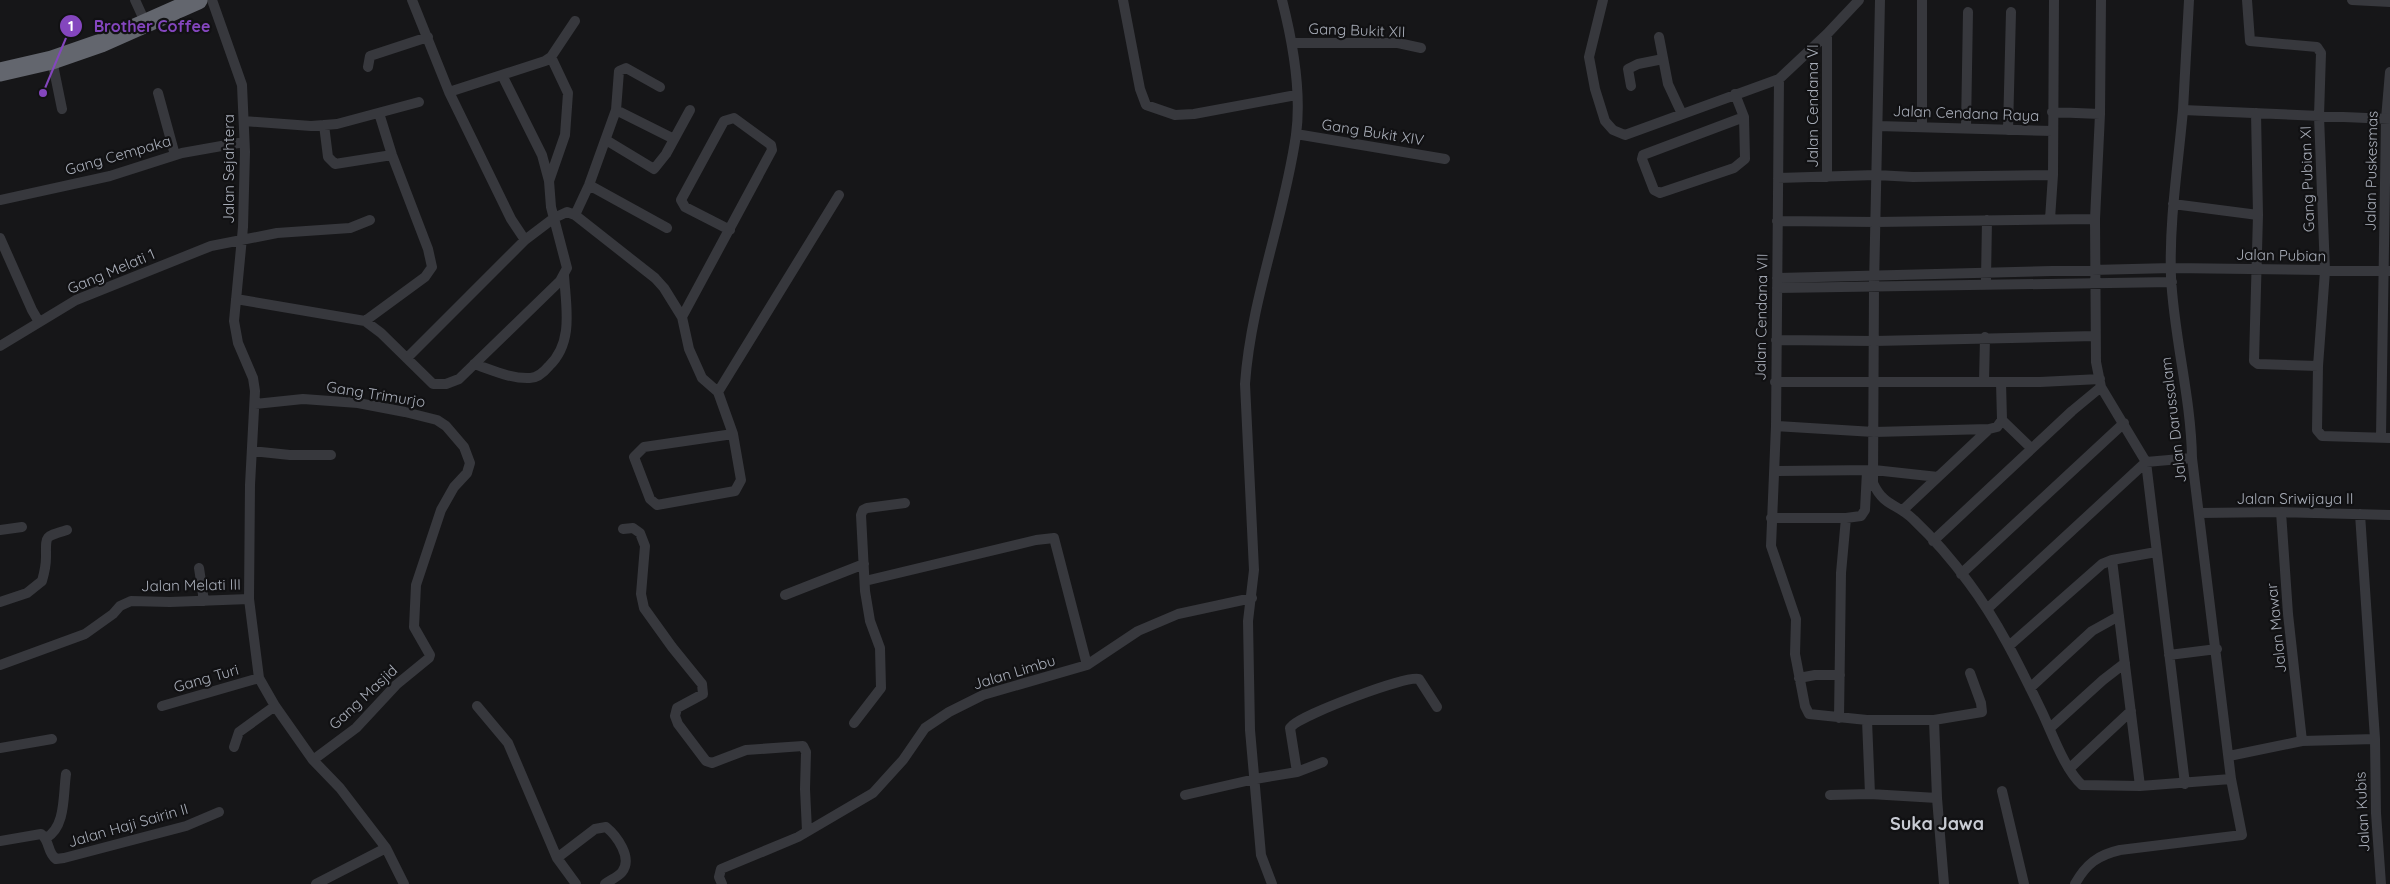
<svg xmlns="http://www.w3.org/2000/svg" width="2390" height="884" viewBox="0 0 2390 884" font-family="Quicksand,sans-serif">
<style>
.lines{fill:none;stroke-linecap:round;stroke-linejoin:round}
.street{stroke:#37383d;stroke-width:10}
.highway{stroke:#63666e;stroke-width:19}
.labels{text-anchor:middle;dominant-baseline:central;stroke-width:4.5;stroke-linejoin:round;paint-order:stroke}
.street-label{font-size:15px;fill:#a8adb8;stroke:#111113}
.quarter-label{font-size:18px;font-weight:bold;fill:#c9ccd4;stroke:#111113}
.leader{fill:none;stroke:#8446be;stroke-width:2}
.callout-dot{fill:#8446be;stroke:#111113;stroke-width:2}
.mark-label{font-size:15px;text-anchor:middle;font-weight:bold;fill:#fff}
.callout-label{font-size:16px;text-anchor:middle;font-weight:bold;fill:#8446be;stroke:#111113;stroke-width:4.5;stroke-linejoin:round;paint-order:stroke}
</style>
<rect width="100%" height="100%" fill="#161618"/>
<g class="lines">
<path class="street" d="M135,0L146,24
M212,0L242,85L245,152L243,227L234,321L238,343L253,378L255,391L250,485L249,599L259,678L275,706L313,760L340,788L386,848L404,884
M412,0L449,92L511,219L525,240L554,218L567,212L575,215L655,278L664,288L682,317L689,349L702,378L718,392L839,195
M1123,0L1140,89L1146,105L1175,115L1194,114L1296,95
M1603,0L1589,57L1595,89L1605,121L1613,130L1625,135L1779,79L1827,34L1859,0
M1880,0L1874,286L1873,483C1884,507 1897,503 1914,520C1933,538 1953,561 1969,583C1999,623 2020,667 2042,712C2052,733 2065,770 2082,785L2140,786L2231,779
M2101,0L2100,114L2095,219L2096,362L2101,387L2146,462L2192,458
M2247,0L2250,41L2317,47L2321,53L2319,116L2325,271L2318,366L2317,430L2322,436L2390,438
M2352,0L2390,2
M1659,37L1668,84L1682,114
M1293,43H1398L1421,48
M52,60L62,109
M368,67L370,56L428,37
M1779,79L1776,426L1771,546L1796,619L1795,654L1805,706L1809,714L1867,720
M1631,86L1628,69L1638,64L1663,59
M449,92L545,61L551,57L575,21
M158,93L175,155
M1735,94L1744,117L1745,159L1734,168L1660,193L1654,190L1642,159L1643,155L1744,117
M616,110L674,139
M2183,110L2390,119
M2052,112L2100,114
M2256,113L2258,215
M244,121L311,126L337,124L419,102
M324,125L328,157L335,164L392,155
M1878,126L2053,131
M1922,126V0
M1966,127L1968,12
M2008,130L2011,12
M1296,134L1445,159
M606,140L654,169L666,154L690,110
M1827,177V34
M1778,178L1876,175L1913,177L2053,175
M549,181L565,135L568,93L551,57
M589,185L667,228
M0,200L110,176L182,153L244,142
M2173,204L2258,215L2254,361L2258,364L2318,366
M575,215L589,185L616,110L619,71L626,68L660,87
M2050,219L2053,175L2054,0
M1777,221L1876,222L2095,219
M0,238L32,310L39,322
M1777,278L2172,268L2390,271
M1986,279L1987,220
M1777,288L2172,282
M236,299L365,321L381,333L433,384H446L459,379L560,281L567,268L551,207L549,181L542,155L502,75
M682,317L772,150L771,145L734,118L724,121L681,200L685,207L730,230
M365,321L425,277L432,267L428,249L392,155L379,113
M1776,340L1874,341L2095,336
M0,346L76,300L211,246L277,233L350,228L370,220
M407,358L525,240
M474,364C492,370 511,379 530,378C537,378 544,372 549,366C574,342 566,307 564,275
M1775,382H2040L2100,379
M1984,382L1985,337
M718,392L733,434L741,480L735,491L657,505L650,499L634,457L644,447L733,434
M255,404L303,399L358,403L405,412L437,420L446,426L464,447L470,463L467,473L454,487L441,510L416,585L414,627L430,655L429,658L396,685L356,728L313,760
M2002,420L2031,448
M1776,426L1874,432L1989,429L1997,427L2002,420L2001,382
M2381,437L2386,119L2390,72
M252,451L290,455H331
M2146,462L2185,784
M1774,471L1874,470L1938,477
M1903,510L1989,429
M2281,512L2288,614L2302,741
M2200,513L2281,512L2390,515
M1771,518H1846L1861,516L1865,510L1867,471
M623,529L633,528L640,533L645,546L641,594L644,608L672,647L702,684L703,694L677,708L675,716L678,724L706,761L712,763L746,750L803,746L806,752L805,789L807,831
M0,530L22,527
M1933,541L2072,411L2101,387
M199,568L204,601
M1961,574L2124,423
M865,581L1036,540L1054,538L1087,665
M785,595L864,564
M0,602L27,593L42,581C44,574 46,565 46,557C46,535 44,537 67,530
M1987,609L2146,462
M2010,645L2102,564L2112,560
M2169,655L2217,649
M0,665L85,634L113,614L120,606L131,601L170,602L249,599
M1799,678L1815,675H1840
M2030,688L2092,631L2119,616
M162,706L259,678
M477,706L508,743L557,858L576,884
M1839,718L1841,573L1846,518
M854,723L881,688L880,648L870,621L865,591L861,515L863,510L867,508L905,503
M2050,728L2103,680L2125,663
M2375,739L2376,813L2381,884
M234,747L239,732L275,706
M0,748L52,739
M2229,756L2302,741L2375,739L2360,514
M2070,768L2131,711
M1297,772L1323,762
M2140,786L2112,560L2156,552
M2002,791L2024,884
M1870,794L1867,720H1934
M1185,795L1255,779L1297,772L1290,728L1293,725C1305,714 1406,675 1419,679L1437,707
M1830,795L1870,794L1937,798
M46,838C66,827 63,795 66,774
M0,841L41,834C50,840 47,853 56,859L64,858L186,826L219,812
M557,858L595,829L606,827C617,836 633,858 622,872C618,877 610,880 605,884
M316,884L386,848
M722,884L719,877L721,869L798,837L873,793L903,760L925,728L949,712L983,695L1087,665L1138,631L1178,614L1252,598
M1272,884L1261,855L1250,730L1248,621L1254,570L1245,384C1251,299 1284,219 1296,135C1302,91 1293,43 1282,0
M1944,884L1937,798L1934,720L1982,712L1981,703L1970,673
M2075,884C2086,864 2098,855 2120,850L2242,835L2231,779L2192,458C2191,397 2174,338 2171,277C2169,221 2178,166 2183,110C2185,74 2187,37 2189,0"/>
<path class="highway" d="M0,72L52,60L101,43L198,0"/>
</g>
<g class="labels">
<g class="street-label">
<text transform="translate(1357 30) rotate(2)">Gang Bukit XII</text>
<text transform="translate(1812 106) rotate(-90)">Jalan Cendana VI</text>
<text transform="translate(1966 113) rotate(2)">Jalan Cendana Raya</text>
<text transform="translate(1373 132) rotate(9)">Gang Bukit XIV</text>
<text transform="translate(118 155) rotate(-16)">Gang Cempaka</text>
<text transform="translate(228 169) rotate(-90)">Jalan Sejahtera</text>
<text transform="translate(2371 171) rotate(-89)">Jalan Puskesmas</text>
<text transform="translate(2307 179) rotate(-92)">Gang Pubian XI</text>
<text transform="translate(2281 255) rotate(1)">Jalan Pubian</text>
<text transform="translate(111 271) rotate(-23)">Gang Melati 1</text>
<text transform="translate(1761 317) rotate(-89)">Jalan Cendana VII</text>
<text transform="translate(376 394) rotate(9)">Gang Trimurjo</text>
<text transform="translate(2173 420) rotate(-97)">Jalan Darussalam</text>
<text x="2295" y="498">Jalan Sriwijaya II</text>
<text transform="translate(191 585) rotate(-1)">Jalan Melati III</text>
<text transform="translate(2276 628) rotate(-96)">Jalan Mawar</text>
<text transform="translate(1014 672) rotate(-17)">Jalan Limbu</text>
<text transform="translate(206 678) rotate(-16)">Gang Turi</text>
<text transform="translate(363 697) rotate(-43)">Gang Masjid</text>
<text transform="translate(2362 812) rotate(-93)">Jalan Kubis</text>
<text transform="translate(128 825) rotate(-16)">Jalan Haji Sairin II</text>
</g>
<g class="quarter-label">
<text x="1937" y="823">Suka Jawa</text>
</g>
</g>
<path class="leader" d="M43 93L71 26"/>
<g class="callout-dot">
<circle cx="43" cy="93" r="5"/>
<circle cx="71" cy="26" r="12"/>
</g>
<g class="mark-label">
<text x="71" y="31">1</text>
</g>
<g class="callout-label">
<text x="152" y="32">Brother Coffee</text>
</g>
</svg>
